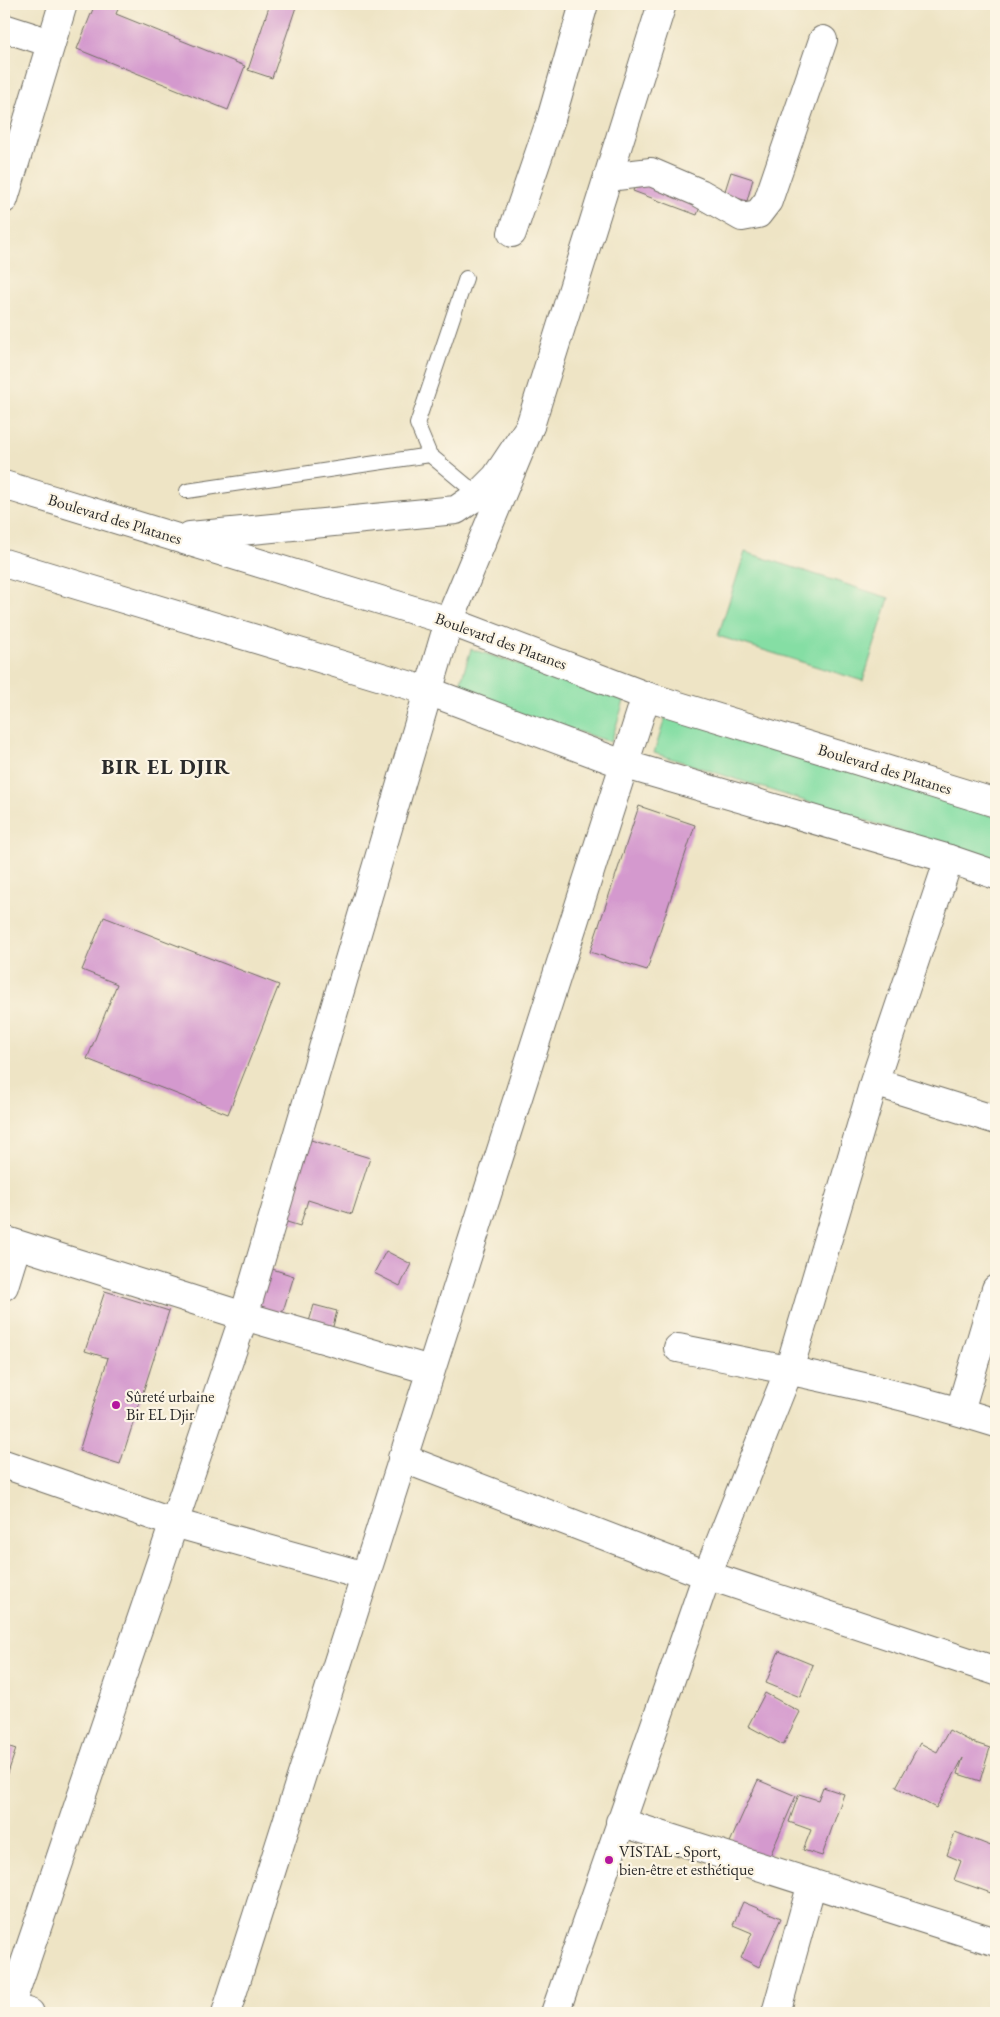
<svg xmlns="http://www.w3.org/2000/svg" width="1000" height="2017" viewBox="0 0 1000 2017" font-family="'EB Garamond',serif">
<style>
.green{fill:#85dea4;stroke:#588468}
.building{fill:#d499ce}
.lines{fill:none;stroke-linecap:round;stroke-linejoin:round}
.service-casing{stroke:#6f6c61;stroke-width:16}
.minor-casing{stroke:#6f6c61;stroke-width:30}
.tertiary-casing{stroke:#6f6c61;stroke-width:30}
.primary-casing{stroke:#6f6c61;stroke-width:30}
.service{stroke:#fff;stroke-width:14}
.minor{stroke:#fff;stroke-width:28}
.tertiary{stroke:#fff;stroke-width:28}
.primary{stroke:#fff;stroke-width:28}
.poi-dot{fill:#b5179e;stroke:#fcf5e5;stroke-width:2}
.labels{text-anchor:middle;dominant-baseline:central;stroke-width:4.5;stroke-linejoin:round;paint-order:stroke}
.street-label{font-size:16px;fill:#2b2b2b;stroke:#fcf5e5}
.poi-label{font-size:16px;fill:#2b2b2b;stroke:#fcf5e5;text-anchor:start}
.district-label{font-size:21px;font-weight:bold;letter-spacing:1px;fill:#2b2b2b;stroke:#fcf5e5}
</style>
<rect width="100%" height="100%" fill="#fcf5e5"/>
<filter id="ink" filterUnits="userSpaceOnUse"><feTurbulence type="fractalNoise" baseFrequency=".02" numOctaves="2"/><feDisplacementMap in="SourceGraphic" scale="10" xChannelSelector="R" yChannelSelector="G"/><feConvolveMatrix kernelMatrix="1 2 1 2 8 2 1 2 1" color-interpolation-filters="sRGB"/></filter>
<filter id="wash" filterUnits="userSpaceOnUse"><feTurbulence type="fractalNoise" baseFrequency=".0096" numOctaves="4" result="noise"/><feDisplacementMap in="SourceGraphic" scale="20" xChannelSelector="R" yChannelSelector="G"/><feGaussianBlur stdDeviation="1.12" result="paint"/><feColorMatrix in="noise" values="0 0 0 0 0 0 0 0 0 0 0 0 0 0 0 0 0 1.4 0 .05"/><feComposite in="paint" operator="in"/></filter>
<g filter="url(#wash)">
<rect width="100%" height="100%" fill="#eee4c5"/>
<path class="green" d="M745,552L889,598L863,681L718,636Z
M471,649L625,698L611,742L457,694Z
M667,712L996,817V862L654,753Z"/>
<g id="blocks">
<path class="building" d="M95,4H120L116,14L245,66L228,110L77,49Z
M270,4H297L272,78L248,70Z
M731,172L753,179L747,201L724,194Z
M639,175L703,199L697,215L633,191Z
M639,806L695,825L647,970L590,952Z
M104,917L279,985L228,1114L87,1059L117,984L82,970Z
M301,1137L370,1158L352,1214L308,1200L300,1226L274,1218Z
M386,1251L411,1264L400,1286L374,1273Z
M266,1267L294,1276L282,1314L254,1306Z
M105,1291L169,1311L120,1464L79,1451L108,1358L85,1351Z
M314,1305L337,1311L332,1330L308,1325Z
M779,1651L813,1665L800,1697L766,1683Z
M765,1693L800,1712L783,1745L748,1726Z
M949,1730L972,1742L990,1748L980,1781L958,1774L963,1758L936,1808L896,1787L920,1743L937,1752Z
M4,1745L16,1749L4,1785Z
M758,1780L796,1796L766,1865L727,1849Z
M823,1787L844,1794L822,1856L803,1850L811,1830L789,1822L799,1794L818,1800Z
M955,1832L996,1848V1890L993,1889L991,1893L954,1880L961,1861L947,1855Z
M743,1902L781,1918L759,1967L741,1958L752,1933L733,1925Z"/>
</g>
</g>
<g filter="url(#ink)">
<use href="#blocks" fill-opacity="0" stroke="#6f6c61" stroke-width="1"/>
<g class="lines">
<defs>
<path id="service" d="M466,278L417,424L430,455L478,495
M187,491L430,455"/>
<path id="minor" d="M4,28L51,43
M608,177L651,172L700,193L742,217L758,214L768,201L823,40
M4,199L63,4
M512,233L551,119L584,4
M874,1082L996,1120
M4,1240L244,1316L430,1370
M4,1286L17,1244
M678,1348C784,1369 892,1390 996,1423
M960,1411L996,1289
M402,1458L707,1575L996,1671
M4,1464L174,1523L365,1576
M620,1822L996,1942
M4,2005L30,2013
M226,2013L646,696
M555,2013L707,1575L789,1370L874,1082L949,859
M776,2013L812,1883"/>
<path id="tertiary" d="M8,2013L244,1316L449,621L530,426L662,4"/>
<path id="primary" d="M4,485L449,621L646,696L996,803
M190,536L456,510L478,495L496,477L530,426
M4,563L428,691L623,764L949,859L996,875"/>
</defs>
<use href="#service" class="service-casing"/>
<use href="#minor" class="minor-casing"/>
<use href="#tertiary" class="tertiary-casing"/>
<use href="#primary" class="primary-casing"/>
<use href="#service" class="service"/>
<use href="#minor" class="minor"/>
<use href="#tertiary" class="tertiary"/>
<use href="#primary" class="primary"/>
</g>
</g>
<g class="poi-dot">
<circle cx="116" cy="1405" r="5"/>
<circle cx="609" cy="1860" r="5"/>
</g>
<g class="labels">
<g class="street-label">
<text transform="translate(115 519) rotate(17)">Boulevard des Platanes</text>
<text transform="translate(501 641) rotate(20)">Boulevard des Platanes</text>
<text transform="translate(885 769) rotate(17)">Boulevard des Platanes</text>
</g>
<g class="poi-label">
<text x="126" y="1396">Sûreté urbaine<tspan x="126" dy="18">Bir EL Djir</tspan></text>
<text x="619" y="1851">VISTAL - Sport,<tspan x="619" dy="18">bien-être et esthétique</tspan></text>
</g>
<g class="district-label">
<text x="166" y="766">BIR EL DJIR</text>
</g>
</g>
<rect width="1000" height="2017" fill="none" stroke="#fcf5e5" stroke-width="20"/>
</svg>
